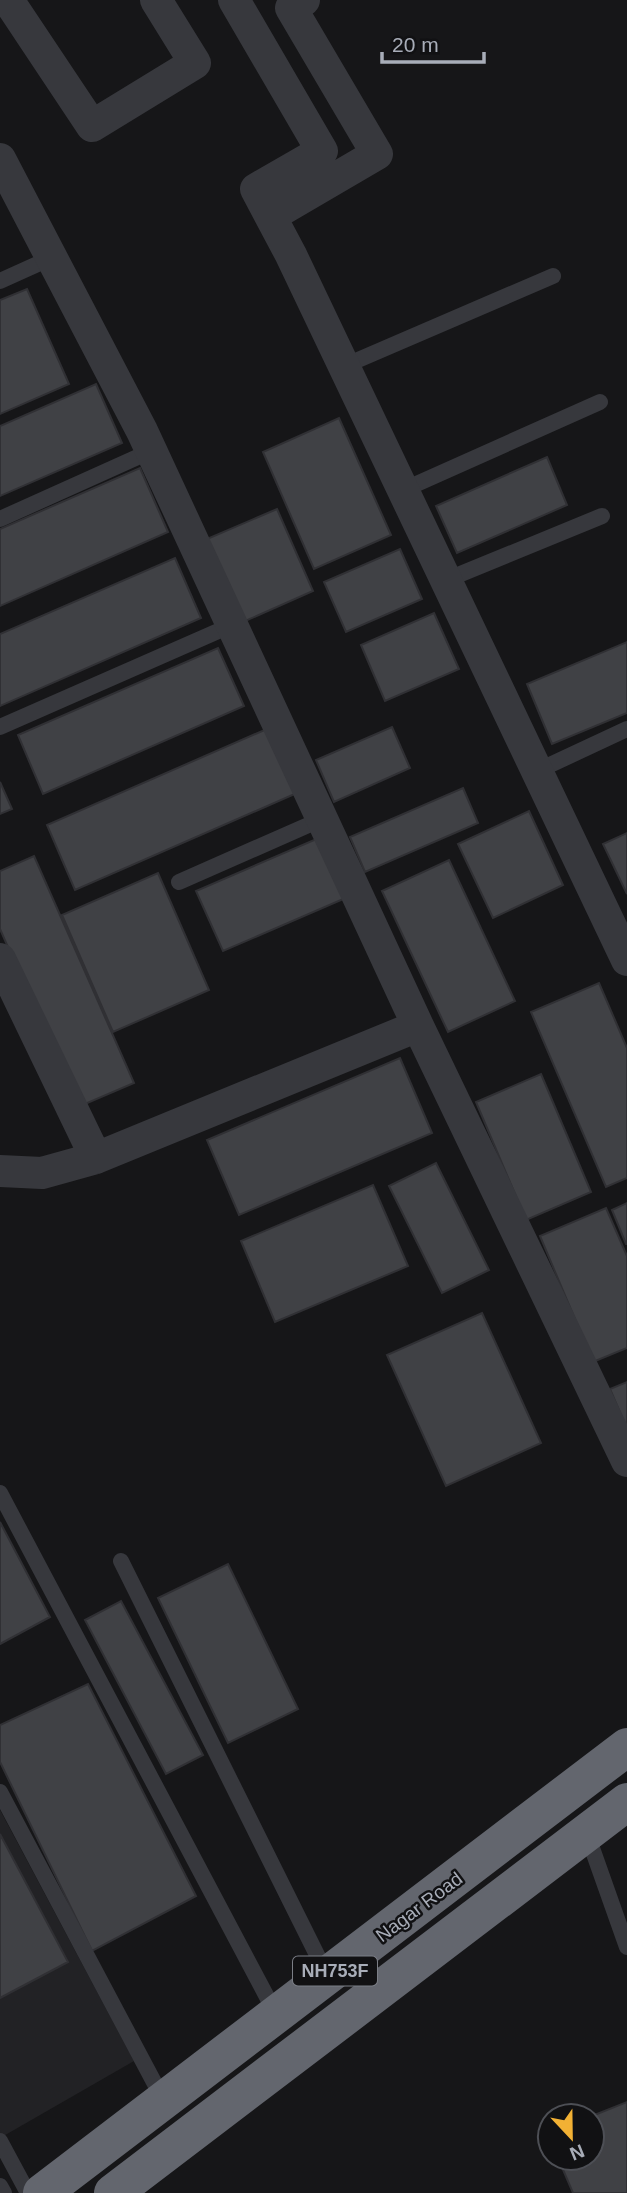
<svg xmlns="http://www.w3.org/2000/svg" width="627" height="2193" viewBox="0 0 627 2193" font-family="Helvetica,sans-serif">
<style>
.built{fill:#222225}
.building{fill:#404145;stroke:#303034;stroke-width:2}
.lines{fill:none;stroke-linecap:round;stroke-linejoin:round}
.lane{stroke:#37383d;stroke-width:16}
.street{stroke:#37383d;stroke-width:32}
.highway{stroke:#63666e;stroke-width:38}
.labels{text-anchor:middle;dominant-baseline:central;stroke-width:5;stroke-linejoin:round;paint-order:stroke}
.shield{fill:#111113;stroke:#7b7e86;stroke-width:2}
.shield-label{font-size:18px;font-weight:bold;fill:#a8adb8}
.street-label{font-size:19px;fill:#a8adb8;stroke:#111113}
</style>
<rect width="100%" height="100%" fill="#161618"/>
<path class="built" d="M0,1810L134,2061L0,2138Z"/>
<path class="building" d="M27,289L69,384L0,414V300Z
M96,384L122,443L0,496V426Z
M339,418L391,535L314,569L263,452Z
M547,457L567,505L457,553L436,506Z
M140,468L168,532L0,606V529Z
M277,509L313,591L243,622L207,539Z
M400,549L422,599L346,632L324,582Z
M175,558L201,618L0,706V634Z
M434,613L459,669L385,701L361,645Z
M627,642V713L552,744L527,684Z
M218,648L244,706L43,794L18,735Z
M392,727L410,768L334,802L316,760Z
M269,728L297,793L75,890L47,825Z
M0,782L12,809L0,814Z
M463,788L478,823L365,872L350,837Z
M529,811L563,885L493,918L458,844Z
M627,833V894L603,844Z
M321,837L348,897L223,951L196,891Z
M34,856L134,1083L78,1107L0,929V871Z
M449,860L515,1001L448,1032L382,891Z
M158,873L209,990L113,1032L62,915Z
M599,983L627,1048V1178L606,1187L531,1012Z
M400,1058L432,1133L239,1215L207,1140Z
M541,1074L591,1192L526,1220L476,1102Z
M436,1163L489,1270L442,1293L389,1186Z
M373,1185L408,1266L275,1322L241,1241Z
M627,1203V1244H626L612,1210Z
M606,1208L627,1256V1348L593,1362L540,1236Z
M482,1313L541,1443L446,1486L387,1355Z
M627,1382V1429L610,1389Z
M0,1522L50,1617L0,1644Z
M228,1564L298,1709L228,1743L158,1598Z
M121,1601L203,1755L166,1774L85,1620Z
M88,1684L196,1896L92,1951L0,1762V1725Z
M0,1834L68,1962L0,1998Z
M627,2102V2193H573L558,2158H592V2116Z"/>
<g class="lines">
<path class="lane" d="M0,281L51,258
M344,366L553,276
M403,490L600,402
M0,519L151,451
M446,580L602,516
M0,727L232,625
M537,771L627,729
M179,882L322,819
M0,1493L276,2014
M121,1561L328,1977
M0,1792L164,2101
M587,1834L627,1947
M0,2141L28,2193
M0,2186L4,2193"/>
<path class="street" d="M8,0L92,126L195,63L156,0
M234,0L322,151L256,189L291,255L627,960
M0,159L142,431L418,1026L627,1461
M271,216L377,154L291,8L304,0
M0,959L96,1158
M0,1171L42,1173L96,1158L418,1026"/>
<path class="highway" d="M42,2193L627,1747
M113,2193L627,1802"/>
</g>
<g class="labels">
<rect class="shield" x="293" y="1956.5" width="84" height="29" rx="5"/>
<g class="shield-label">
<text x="335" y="1971">NH753F</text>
</g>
<g class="street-label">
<text transform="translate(419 1907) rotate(-37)">Nagar Road</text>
</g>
</g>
<g transform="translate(571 2137) rotate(158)"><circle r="33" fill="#111113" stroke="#4d4f55" stroke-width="2"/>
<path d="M0-5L12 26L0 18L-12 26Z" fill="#f2b134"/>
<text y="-10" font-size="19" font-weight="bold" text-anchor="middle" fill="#a8adb8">N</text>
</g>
<path d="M382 52v10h102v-10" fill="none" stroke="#a8adb8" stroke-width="3.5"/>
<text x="392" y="52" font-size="21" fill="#a8adb8" stroke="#111113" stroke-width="5" paint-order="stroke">20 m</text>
</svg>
